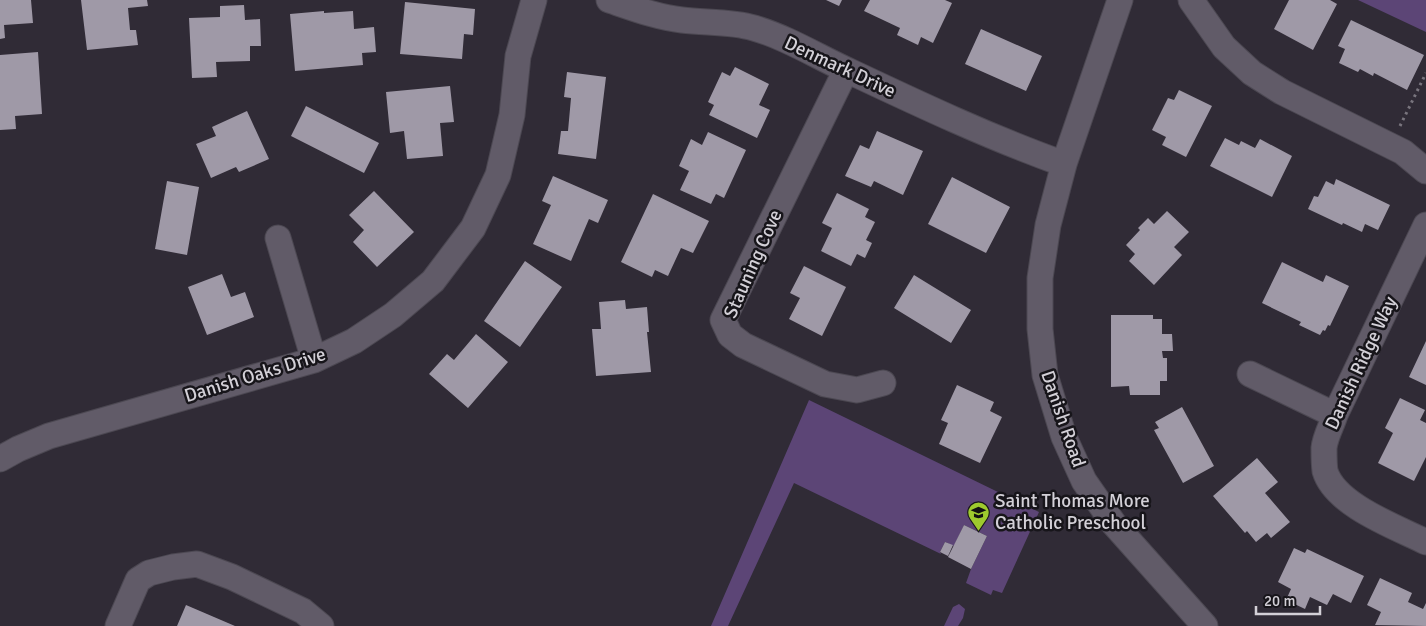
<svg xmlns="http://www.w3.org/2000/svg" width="1426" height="626" viewBox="0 0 1426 626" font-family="Signika,sans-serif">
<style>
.green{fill:#5c4576}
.building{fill:#9f99a7}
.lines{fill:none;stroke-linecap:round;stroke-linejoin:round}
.minor-casing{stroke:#4c4852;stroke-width:27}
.path{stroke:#79757e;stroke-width:3;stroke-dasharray:2.5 4;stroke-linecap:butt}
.minor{stroke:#615b68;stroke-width:25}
.labels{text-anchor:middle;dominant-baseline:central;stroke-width:5;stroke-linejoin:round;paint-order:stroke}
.street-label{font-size:19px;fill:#d3d0d7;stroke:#17151a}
.poi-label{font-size:19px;fill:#d3d0d7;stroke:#17151a;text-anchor:start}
</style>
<rect width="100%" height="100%" fill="#302b36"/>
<path class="green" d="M1358,0H1426V32Z
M809,400L1039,512L1002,593L993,590L991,595L966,583L971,569L987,536L964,525L954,546L945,542L940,552L941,554L794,483L728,626H711Z
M959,604L965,609L963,618L958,626H944L953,607Z"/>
<path class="building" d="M0,0H31L33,23L4,25L5,38L0,39Z
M81,0H147L148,6L128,8L130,30H136L138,45L87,50Z
M826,0H842L839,6Z
M870,0H945L952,3L933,43L921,37L918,45L897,35L900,28L864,11Z
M1289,0H1330L1337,4L1313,50L1274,29Z
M405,2L475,9L473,35L464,34L462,59L400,54Z
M244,5L245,20L260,19L261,46H250V61L216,62L217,77L192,78L189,18L220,17V6Z
M324,11V13L353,11L354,29L374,27L376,52L362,53L363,65L295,71L290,14Z
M1351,20L1424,55L1407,90L1374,73L1373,76L1360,69L1358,72L1339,63L1345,49L1338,46Z
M981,29L1042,56L1026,91L965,64Z
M38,52L42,114L15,116L16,129L0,130V55Z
M735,67L769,84L759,105L770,110L757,138L709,115L714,105L708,102L722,72L730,76Z
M567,72L606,77L596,159L558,154L561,131H568L571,98L564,97Z
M450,86L454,122L440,123L443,156L407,159L404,131L390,133L386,92Z
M1179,90L1212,106L1186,157L1162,145L1166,137L1152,130L1168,98L1174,100Z
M306,106L379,143L364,173L291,136Z
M247,111L269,159L239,172L236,167L211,178L196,144L216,136L212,127Z
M877,131L923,151L903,195L874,181L871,187L845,176L860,145L869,149Z
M708,132L746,150L724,198L716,194L711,204L680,190L689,171L679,166L691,139L702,145Z
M1225,138L1239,145L1241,141L1255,148L1260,139L1292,156L1272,197L1210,166Z
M553,176L608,200L598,223L589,219L571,261L533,244L551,205L542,201Z
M952,177L1010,207L986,253L928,224Z
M1336,179L1390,205L1378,230L1365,224L1362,232L1343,223L1342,225L1308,209L1314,196L1318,197L1326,181L1334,185Z
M167,181L199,187L187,255L155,249Z
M374,191L414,232L377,267L353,242L364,230L349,215Z
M837,193L869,209L865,217L875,222L866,240L872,243L865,258L857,254L851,266L821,251L832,228L822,223Z
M653,194L709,221L693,253L681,248L668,276L655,270L652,277L621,262Z
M1167,211L1189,232L1174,247L1182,255L1154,285L1129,261L1135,254L1126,245L1140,230L1138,228L1148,218L1154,224Z
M525,261L562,287L520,347L484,321Z
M1282,262L1323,282L1326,275L1349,286L1330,326L1328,325L1325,331L1323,330L1320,335L1299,325L1301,322L1262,303Z
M804,266L846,287L822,336L789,319L800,298L790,293Z
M222,274L231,297L245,292L254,317L207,335L188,287Z
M914,275L971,310L951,343L894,308Z
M625,300L626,309L647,307L649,332H647L651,372L596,376L592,329H601L599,302Z
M1111,315H1153V319H1162V334H1172L1173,351H1162L1163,358H1167V381H1160V395H1130L1129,386L1111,387Z
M476,334L508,362L468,408L429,374L447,354L454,360Z
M1426,341V385L1409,377Z
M957,385L994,402L990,411L1002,417L980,463L939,444L948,423L941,420Z
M1400,398L1425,410L1420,420L1426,423V457L1414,481L1378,463L1393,433L1385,428Z
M1182,407L1214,466L1183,483L1154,430L1159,428L1155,422Z
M1257,458L1278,482L1265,493L1290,522L1271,538L1267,533L1256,542L1247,531L1245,533L1213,496Z
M964,525L987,536L971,569L948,557Z
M945,542L953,545L948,556L940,552Z
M1294,548L1305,553L1307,549L1364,576L1351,603L1333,594L1327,605L1310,597L1305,609L1286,600L1291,589L1278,582Z
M1380,578L1412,593L1408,602L1423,609L1426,603V626L1375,625L1381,612L1367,605Z
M186,605L235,626H177Z"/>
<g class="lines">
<defs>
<path id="minor" d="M609,0C633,8 656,17 682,20C705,23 731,21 754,28C788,38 818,57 851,72C921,105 991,138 1064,164
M1120,0L1064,164L1048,225L1040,278V329L1045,375L1064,437L1084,481L1114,524L1205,626
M1191,0L1224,47L1252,73L1282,92L1403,152L1426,171
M846,70L723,320L730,335L743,345L825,384L857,390L883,383
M1426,225L1335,415C1332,425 1325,437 1324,448C1324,454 1324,464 1325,471C1335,505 1396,527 1426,542
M278,238L314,360
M1250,374L1335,415
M0,459L18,449L49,436L314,360L354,341L393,315L433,281L473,228L498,175L512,115L518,56L534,0
M118,626L138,580L149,573L173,567L197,564L232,577L303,611L321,626"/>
</defs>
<use href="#minor" class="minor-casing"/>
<path class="path" d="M1400,126L1426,73"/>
<use href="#minor" class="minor"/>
</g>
<defs>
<symbol id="school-pin" viewBox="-11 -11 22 30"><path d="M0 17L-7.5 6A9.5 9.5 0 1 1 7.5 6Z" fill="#9eca2e" stroke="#17151a"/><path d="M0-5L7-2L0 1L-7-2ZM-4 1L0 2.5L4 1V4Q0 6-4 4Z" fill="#111"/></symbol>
</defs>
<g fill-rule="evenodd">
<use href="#school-pin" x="966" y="500" width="25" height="34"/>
</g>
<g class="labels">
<g class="street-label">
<text transform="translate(840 67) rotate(25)">Denmark Drive</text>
<text transform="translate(753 264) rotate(-66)">Stauning Cove</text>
<text transform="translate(1361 363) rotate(-65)">Danish Ridge Way</text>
<text transform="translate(255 375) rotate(-17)">Danish Oaks Drive</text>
<text transform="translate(1063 419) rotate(71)">Danish Road</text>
</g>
<g class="poi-label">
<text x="995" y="501">Saint Thomas More<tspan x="995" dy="22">Catholic Preschool</tspan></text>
</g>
</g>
<path d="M1256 606v8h64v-8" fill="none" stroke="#d3d0d7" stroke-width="2.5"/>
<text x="1264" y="606" font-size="15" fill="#d3d0d7" stroke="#17151a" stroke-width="4" paint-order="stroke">20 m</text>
</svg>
